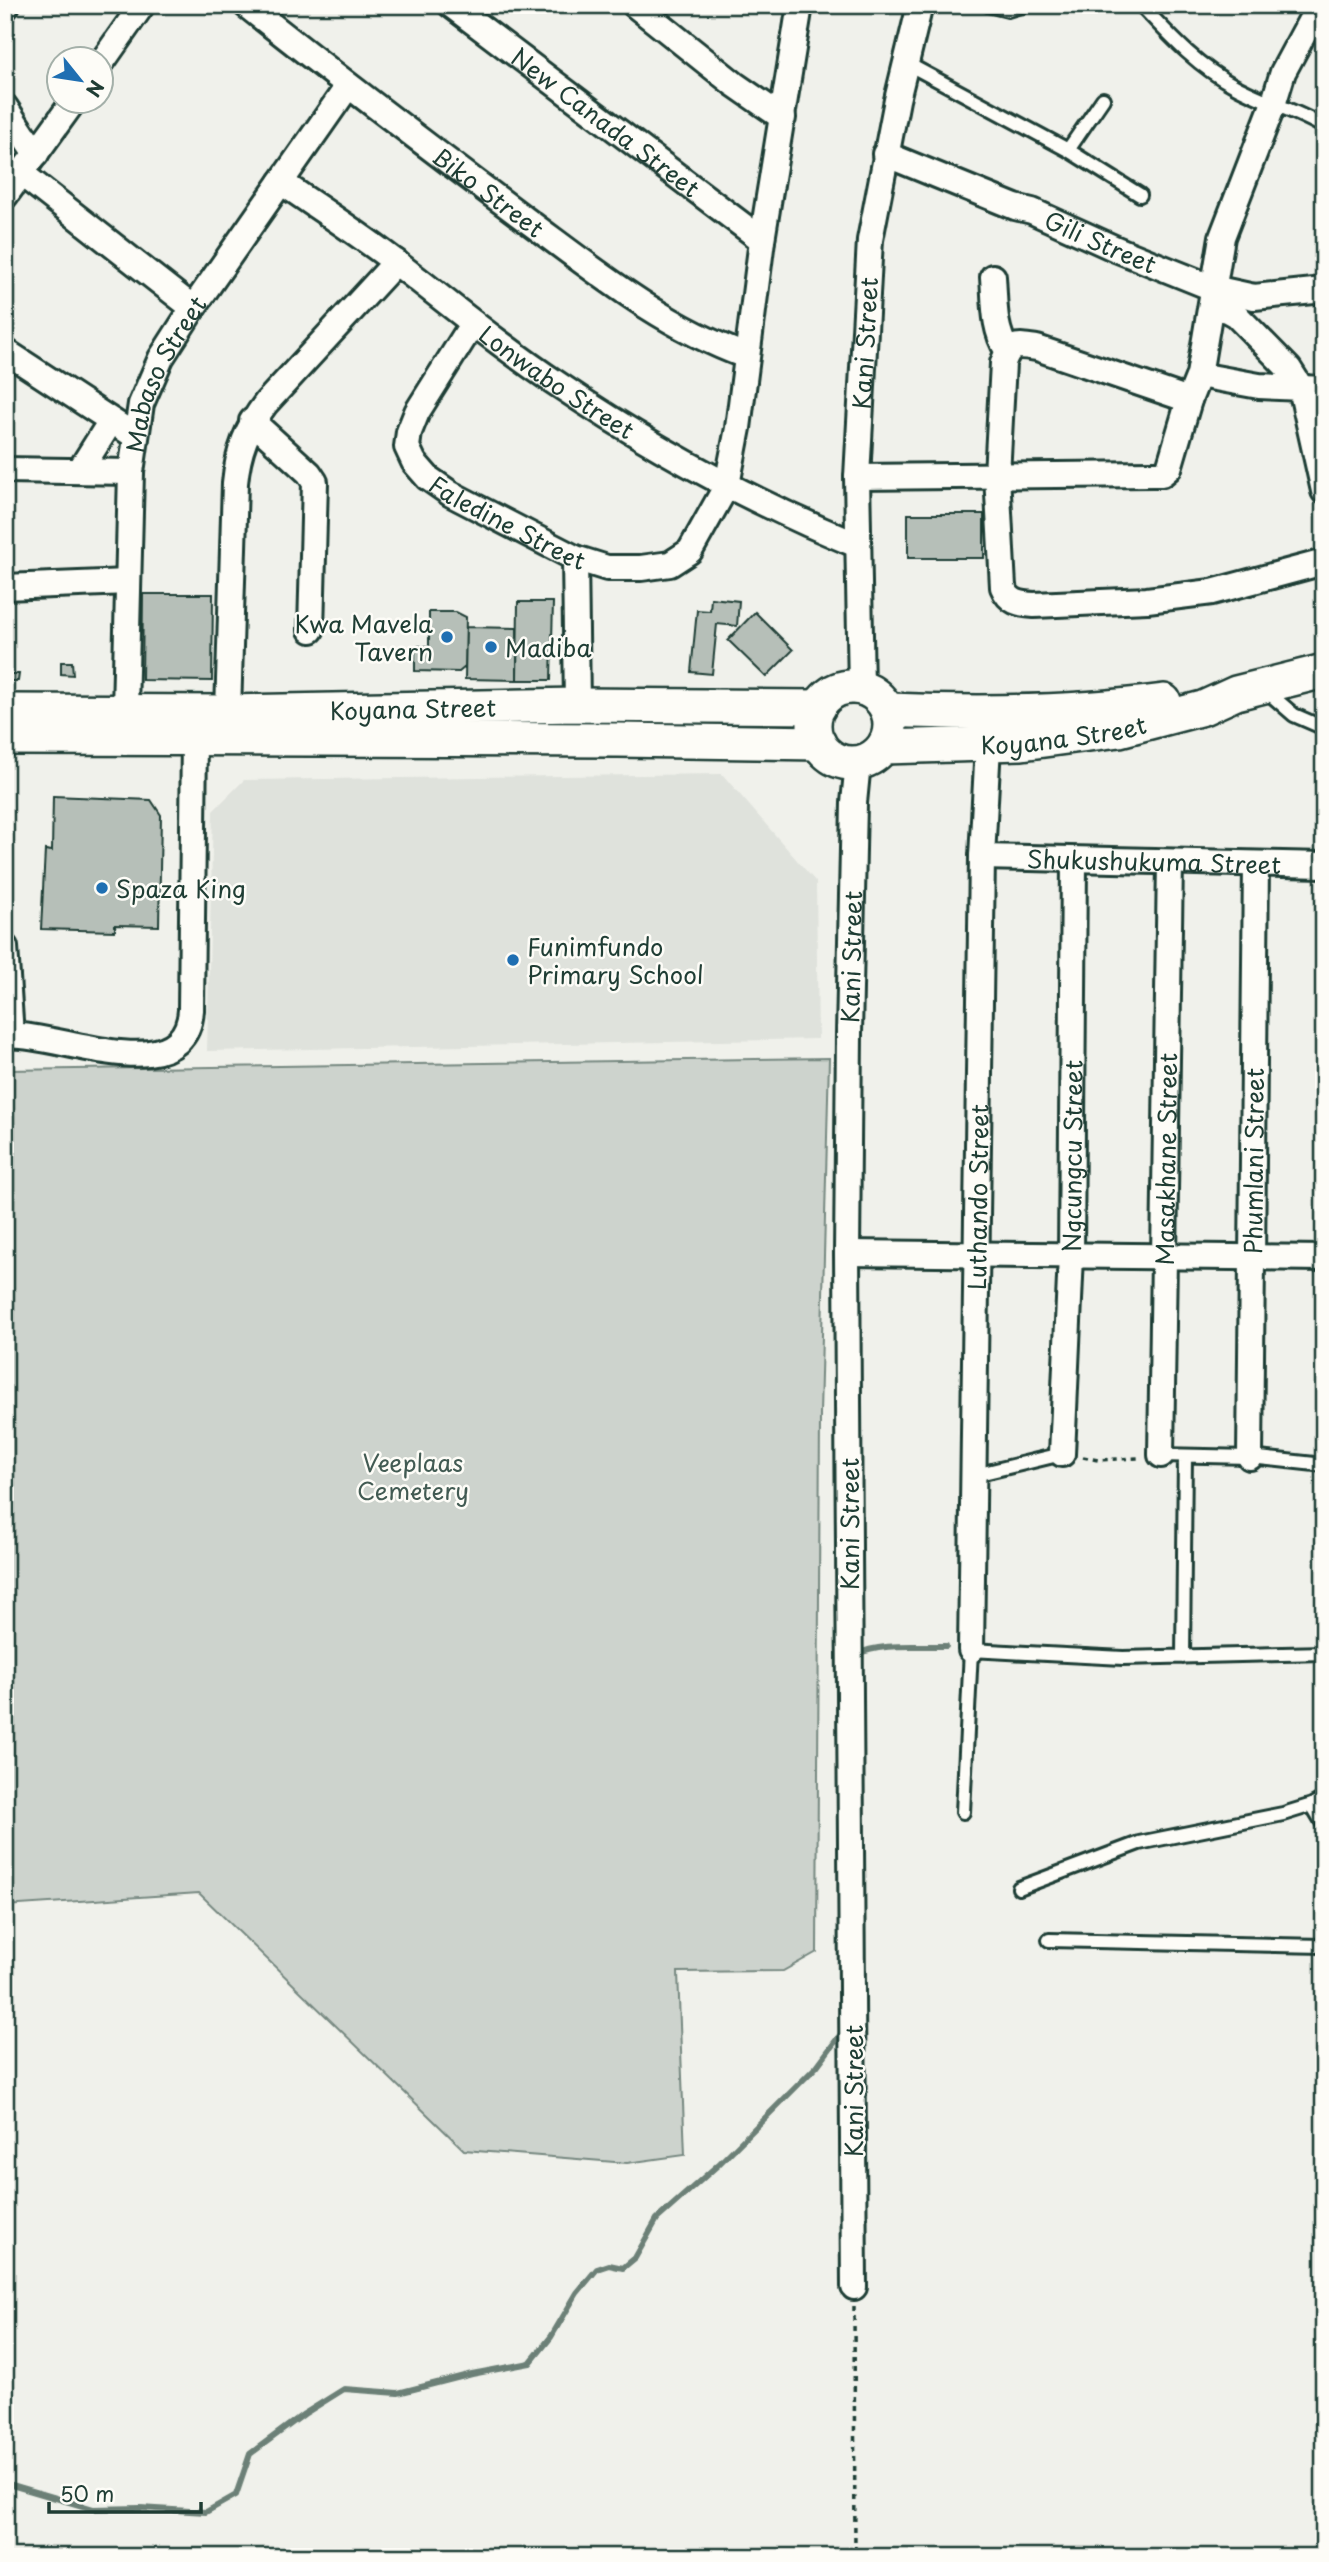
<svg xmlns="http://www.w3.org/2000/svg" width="1329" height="2562" viewBox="0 0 1329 2562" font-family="'Playpen Sans',sans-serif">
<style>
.built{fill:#dfe2dc}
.green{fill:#cdd3cd;stroke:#768880;stroke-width:2}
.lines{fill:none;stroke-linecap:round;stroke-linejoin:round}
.stream{stroke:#6c8077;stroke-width:6}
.building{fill:#b6bfb8;stroke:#1f3d34;stroke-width:2}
.lane-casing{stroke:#1f3d34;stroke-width:18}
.street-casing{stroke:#1f3d34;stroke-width:30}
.secondary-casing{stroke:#1f3d34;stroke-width:38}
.path{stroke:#1f3d34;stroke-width:3.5;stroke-dasharray:5 5;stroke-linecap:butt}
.lane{stroke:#fdfcf7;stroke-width:12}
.street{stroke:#fdfcf7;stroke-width:24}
.secondary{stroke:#fdfcf7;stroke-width:33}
.poi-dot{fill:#1f6fb2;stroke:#fdfcf7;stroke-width:2.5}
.labels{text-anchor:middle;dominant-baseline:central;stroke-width:5;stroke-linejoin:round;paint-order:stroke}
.street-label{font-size:24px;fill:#1f3d34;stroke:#fdfcf7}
.poi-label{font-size:24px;fill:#1f3d34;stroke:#fdfcf7;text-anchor:start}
.park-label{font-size:24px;fill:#425b53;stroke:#fdfcf7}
</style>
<rect width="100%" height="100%" fill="#f0f1eb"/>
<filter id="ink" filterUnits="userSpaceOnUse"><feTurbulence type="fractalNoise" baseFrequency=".0143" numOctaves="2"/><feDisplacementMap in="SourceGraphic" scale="14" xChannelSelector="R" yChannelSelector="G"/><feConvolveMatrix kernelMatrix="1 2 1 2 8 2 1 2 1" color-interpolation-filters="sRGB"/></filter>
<g filter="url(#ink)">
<path class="built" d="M722,774L816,882L818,1039L207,1051L213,811L244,780Z"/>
<path class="green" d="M829,1058L820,1414L817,1952L783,1971L678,1972L685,2155L627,2163L464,2150L199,1893L5,1906V1074L7,1070Z"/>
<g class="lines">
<path class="stream" d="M855,1655C881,1642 918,1647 946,1646
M5,2483L93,2509L140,2508L206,2512L236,2495L250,2454L304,2414L344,2389L398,2393L472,2374L530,2363L551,2337L577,2293L597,2269L609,2265L623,2268L635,2258L657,2219L719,2164L817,2066L843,2031"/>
</g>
<path class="building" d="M908,514H984V558H908Z
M143,594H213L212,681L142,680Z
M711,598L739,601L737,626L717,624L712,674L691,672L697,610L710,611Z
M518,602H553L551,680H517Z
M429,612H456L466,617L465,667L459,672L415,671V646H429Z
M755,612L793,650L766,677L728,640Z
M466,627L517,628V680L465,679Z
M61,662H72L73,675L61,674Z
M9,674H19L18,681H9Z
M53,796L151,800L161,815L159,926L115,925V931L41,929L45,850L52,851Z"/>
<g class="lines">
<defs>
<path id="lane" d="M988,5L1008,10L1024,5
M1141,5C1170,36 1197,66 1235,86C1264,102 1296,110 1324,127
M906,63L1068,150L1103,99
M1068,150L1140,195
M1263,688L1294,715L1324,728
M1161,1455L1250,1457L1324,1465
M975,1475L1062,1454
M1183,1657L1185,1456
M1312,1805L1324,1825
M963,1812L971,1650L1123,1658L1324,1653
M1019,1888L1139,1843L1283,1814L1312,1805L1324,1798
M1049,1940L1324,1946"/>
<g id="street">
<path id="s1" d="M246,5C338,78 431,149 525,219C597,272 661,325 746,356"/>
<path id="s2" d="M451,5L762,240"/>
<path d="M635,5L734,84L783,118"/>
<path d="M5,8L7,5"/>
<path d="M102,62L142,5"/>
<path d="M5,107L36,154"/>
<path id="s3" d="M885,154L1015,207L1032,211L1116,249L1213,288L1254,297L1324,290"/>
<path d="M22,174L193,308"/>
<path id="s4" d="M281,182C320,209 361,235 398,264C451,305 503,348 559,385C652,448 753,502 857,545"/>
<path d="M5,196L73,102"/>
<path d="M993,277C995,302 993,328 1007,350"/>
<path d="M1211,307L1227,310L1236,315L1289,369L1301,388L1324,491"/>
<path id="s5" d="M473,323L417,412L409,432L407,447L414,462L428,478L451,494L575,558L607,568H641L670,564L690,551L727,485L738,428L762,240L800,5"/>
<path d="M5,351L135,436"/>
<path d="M1199,375L1259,386L1324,389"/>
<path d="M1189,400L1037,348C1017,345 1010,343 1003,363L997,475L1003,587C1009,602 1019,604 1034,605L1147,600L1212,592L1324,562"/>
<path d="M252,421L309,473L315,482L311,630"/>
<path d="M5,470L131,472"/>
<path d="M80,470L111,421"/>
<path d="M857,477L1152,474H1162L1169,468L1189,400L1199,375L1222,237L1273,105L1283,72L1319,5"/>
<path d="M575,558L577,705"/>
<path d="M5,587L128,582"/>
<path id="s6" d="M861,688L857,477L870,240L897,100L920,5"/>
<path id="s7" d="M125,710L131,472L141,404L161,358L193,308L348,86"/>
<path d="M228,712L235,483C238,451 247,428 266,403L396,262"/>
<path id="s8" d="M982,857L1324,865"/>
<path d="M5,947L11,1035"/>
<path d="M5,1036C54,1030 185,1094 191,1010L194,738"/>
<path d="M847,1253L1324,1258"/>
<path id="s9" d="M1062,1454L1071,1256L1074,861"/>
<path id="s10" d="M1161,1455L1170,862"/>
<path id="s11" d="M1250,1457L1256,865"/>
<path id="s12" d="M971,1650L982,857L988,745"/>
<path id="s13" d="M854,2287L847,1253L849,1034L854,803L858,762"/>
</g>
<g id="secondary">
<circle cx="852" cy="725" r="38"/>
<path d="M888,710C981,714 1072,713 1164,701"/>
<path id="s14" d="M5,711L228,712L577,705L819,707"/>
<path d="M5,738L618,740L819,743"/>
<path id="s15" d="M884,747L1022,743L1119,730L1203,708L1236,693L1324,671"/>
</g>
</defs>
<use href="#lane" class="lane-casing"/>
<use href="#street" class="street-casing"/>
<use href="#secondary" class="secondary-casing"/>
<path class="path" d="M1083,1457L1098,1460L1138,1458
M854,2306L855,2557"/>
<use href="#lane" class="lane"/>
<use href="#street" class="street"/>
<use href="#secondary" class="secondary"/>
</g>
</g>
<g class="poi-dot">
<circle cx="447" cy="637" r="7"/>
<circle cx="491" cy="647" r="7"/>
<circle cx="102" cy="888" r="7"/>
<circle cx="513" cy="960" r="7"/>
</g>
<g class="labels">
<g class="street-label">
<text stroke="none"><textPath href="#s2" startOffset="194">New Canada Street</textPath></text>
<text stroke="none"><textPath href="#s1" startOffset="306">Biko Street</textPath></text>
<text stroke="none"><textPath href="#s3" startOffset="233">Gili Street</textPath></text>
<text stroke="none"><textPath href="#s6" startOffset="345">Kani Street</textPath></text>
<text stroke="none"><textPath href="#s7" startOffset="343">Mabaso Street</textPath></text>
<text stroke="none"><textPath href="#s4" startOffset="341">Lonwabo Street</textPath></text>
<text stroke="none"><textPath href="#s5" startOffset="271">Faledine Street</textPath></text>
<text stroke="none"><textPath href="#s14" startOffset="408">Koyana Street</textPath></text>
<text stroke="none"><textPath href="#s15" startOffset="180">Koyana Street</textPath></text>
<text stroke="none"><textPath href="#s8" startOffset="172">Shukushukuma Street</textPath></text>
<text stroke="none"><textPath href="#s13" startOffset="1330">Kani Street</textPath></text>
<text stroke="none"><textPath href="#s9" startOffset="298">Ngcungcu Street</textPath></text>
<text stroke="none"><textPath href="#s10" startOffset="296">Masakhane Street</textPath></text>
<text stroke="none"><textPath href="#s11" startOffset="296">Phumlani Street</textPath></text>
<text stroke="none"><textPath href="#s12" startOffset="453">Luthando Street</textPath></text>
<text transform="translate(849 1524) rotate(-90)">Kani Street</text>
<text transform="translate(853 2091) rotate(-90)">Kani Street</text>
</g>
<g class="poi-label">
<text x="433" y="623" text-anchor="end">Kwa Mavela<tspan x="433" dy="28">Tavern</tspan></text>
<text x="505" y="647">Madiba</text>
<text x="116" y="888">Spaza King</text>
<text x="527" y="946">Funimfundo<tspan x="527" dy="28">Primary School</tspan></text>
</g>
<g class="park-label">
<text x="413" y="1462">Veeplaas<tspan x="413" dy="28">Cemetery</tspan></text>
</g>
</g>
<rect width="1329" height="2562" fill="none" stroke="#fdfcf7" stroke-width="28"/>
<rect x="14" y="14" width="1301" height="2534" fill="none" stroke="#1f3d34" stroke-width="2.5" filter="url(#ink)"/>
<g transform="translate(80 80) rotate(120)"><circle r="33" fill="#fdfcf7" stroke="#a4b0a9" stroke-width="2"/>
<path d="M0-5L12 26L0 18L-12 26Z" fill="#1f6fb2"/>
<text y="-10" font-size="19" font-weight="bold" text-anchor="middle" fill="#1f3d34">N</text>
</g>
<path d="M49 2502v10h152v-10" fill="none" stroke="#1f3d34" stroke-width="3.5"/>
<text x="60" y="2502" font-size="21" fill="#1f3d34" stroke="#fdfcf7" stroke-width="5" paint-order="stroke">50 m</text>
</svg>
